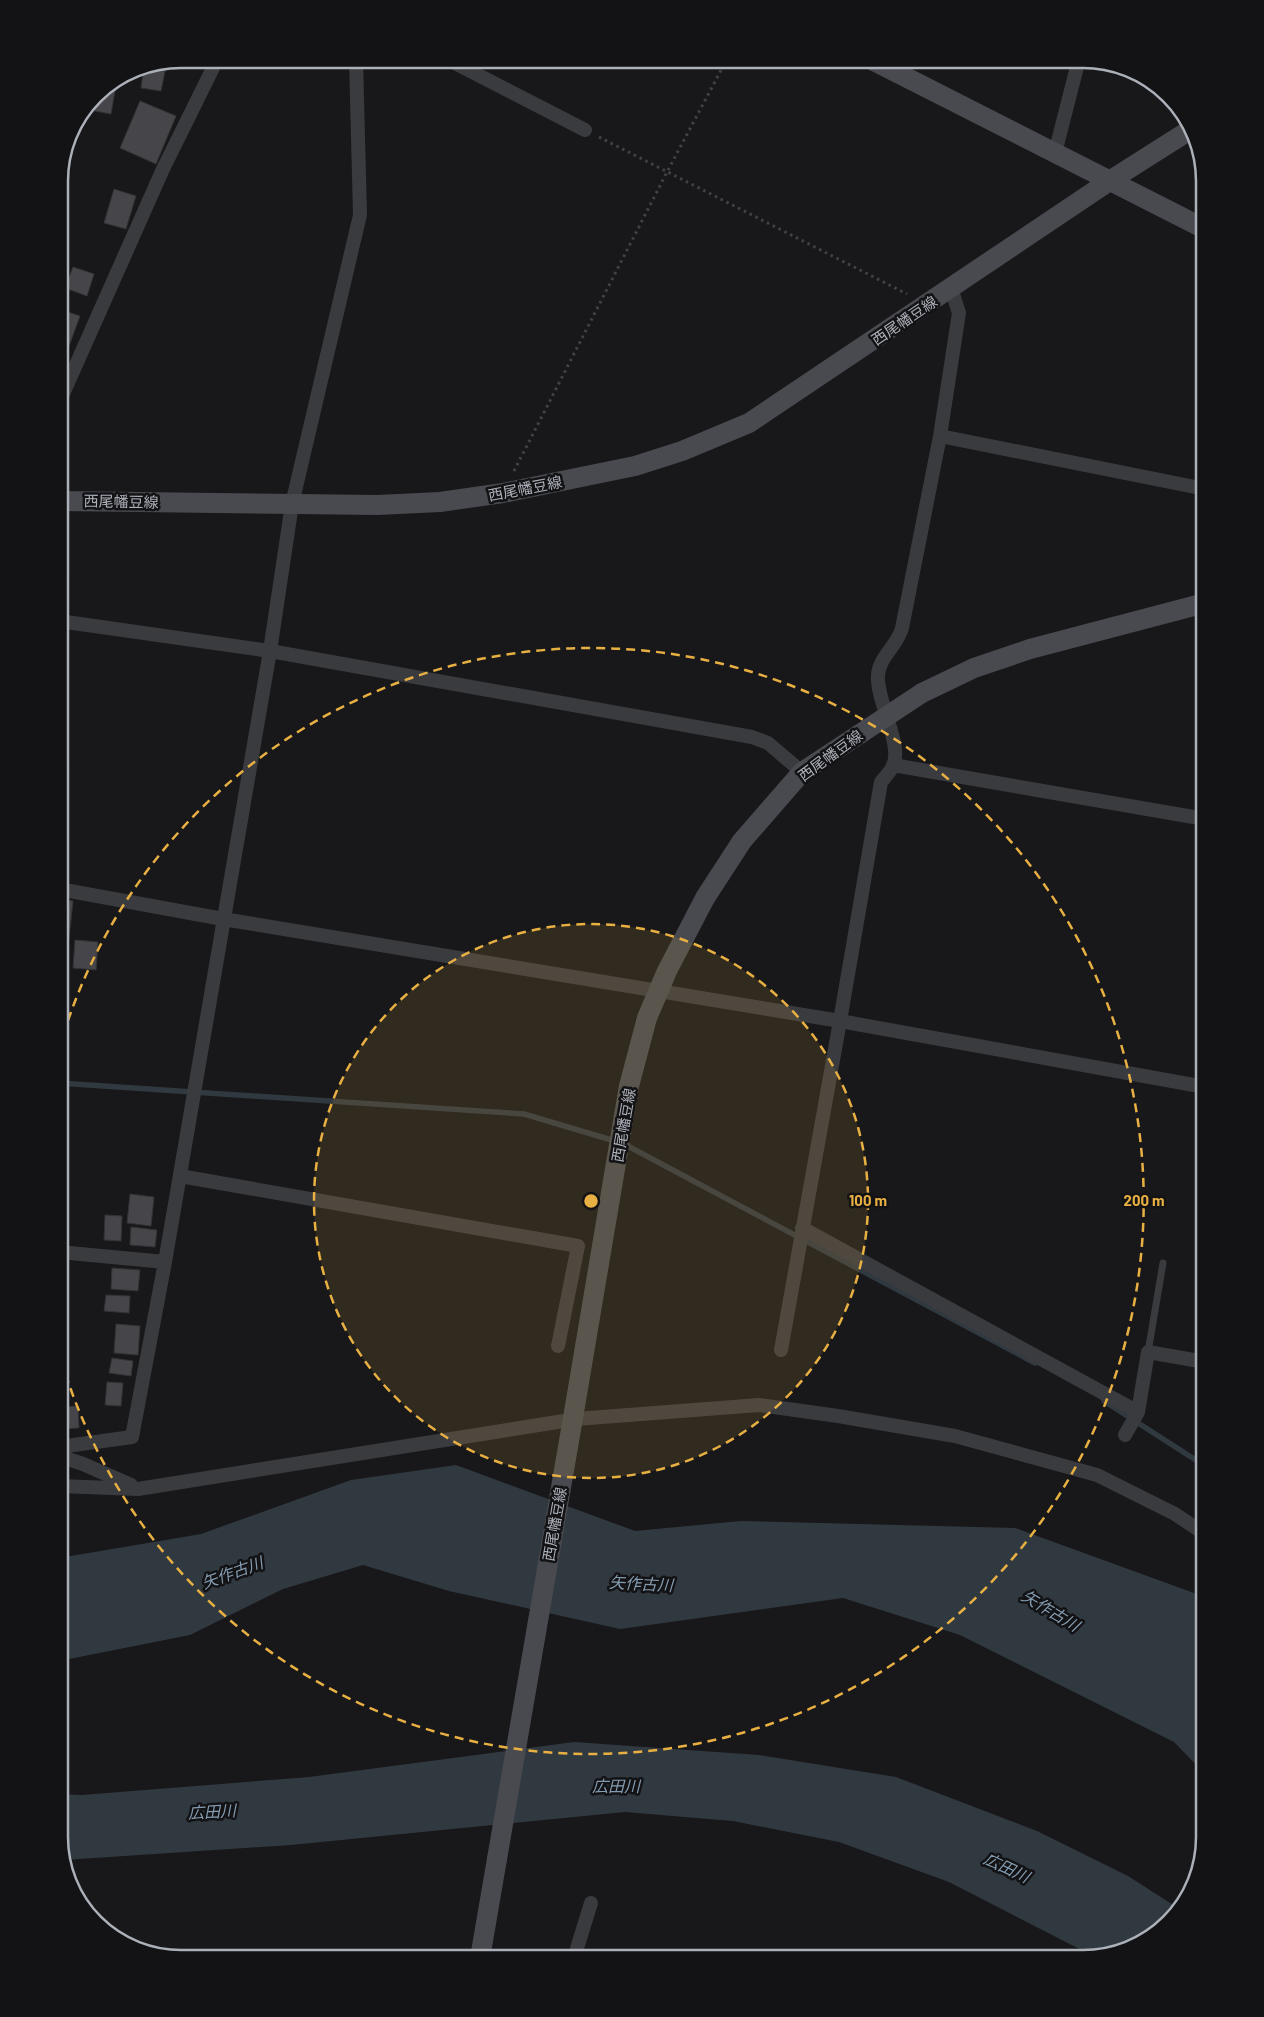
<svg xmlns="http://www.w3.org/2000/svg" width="1264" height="2017" viewBox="0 0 1264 2017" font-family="Barlow,'Noto Sans JP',sans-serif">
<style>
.water{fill:#313940}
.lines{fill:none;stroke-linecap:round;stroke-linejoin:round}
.stream{stroke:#313940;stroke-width:5.5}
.building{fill:#46464a;stroke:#333336}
.path{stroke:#404246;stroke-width:3;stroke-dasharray:2.5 4;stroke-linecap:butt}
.lane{stroke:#3a3b3f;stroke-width:7}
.street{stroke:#3a3b3f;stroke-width:14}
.secondary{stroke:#484a4f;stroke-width:20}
.secondary-bridge{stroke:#484a4f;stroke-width:20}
.ring{fill:none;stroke:#e8b043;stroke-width:2.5;stroke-dasharray:9 6}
.labels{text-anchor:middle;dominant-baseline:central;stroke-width:5;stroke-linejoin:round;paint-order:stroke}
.street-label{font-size:15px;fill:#acb0b9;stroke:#131315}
.water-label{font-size:16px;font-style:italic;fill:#859db2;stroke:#131315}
.rim{fill:none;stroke:#acb0b9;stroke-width:2.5}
.centre{fill:#e8b043;stroke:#131315;stroke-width:2.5}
.ring-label{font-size:15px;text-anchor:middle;font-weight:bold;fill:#e8b043;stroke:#131315;stroke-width:5;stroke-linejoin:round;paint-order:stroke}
</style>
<rect width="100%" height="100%" fill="#18181a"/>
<path class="water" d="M456,1465L635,1531L741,1521L1015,1528L1205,1597V1774L1174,1742L960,1635L843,1598L620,1629L449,1591L363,1565L283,1589L190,1635L59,1661V1558L201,1534L351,1480Z
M574,1742L759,1755L896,1777L1037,1831L1128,1876L1178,1908L1138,1946L1093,1956L949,1882L839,1842L733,1821L625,1812L291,1845L64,1860L59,1837V1794L82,1795L309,1777Z"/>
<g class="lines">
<path class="stream" d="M59,1083L524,1114L615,1141
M624,1144L1035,1363
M1104,1401L1205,1466"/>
</g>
<path class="building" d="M167,61L161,91L141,88L144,66Z
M117,79L111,114L84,109L95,94Z
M140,101L176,116L156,164L120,148Z
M114,189L136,196L126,229L104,223Z
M59,258L69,261L61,288L59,287Z
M73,267L94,274L87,296L65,288Z
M59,309L80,316L69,346L59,342Z
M59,360L67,363L59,385Z
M59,899L73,901L69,938L59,937Z
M75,940L98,942L96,970L73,968Z
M130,1194L154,1197L151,1226L127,1223Z
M105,1215L122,1216L121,1241L104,1240Z
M131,1227L157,1230L155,1247L130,1245Z
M112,1268L140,1270L138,1291L111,1289Z
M106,1295L130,1296L129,1313L104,1311Z
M116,1324L140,1326L138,1355L114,1353Z
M112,1358L133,1361L131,1376L109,1373Z
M107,1382L123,1383L121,1406L105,1405Z
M78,1406L79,1428L59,1429V1407Z"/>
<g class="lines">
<path class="path" d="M599,137L907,294
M514,471L667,172L727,59"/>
<path class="lane" d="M1148,1352L1163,1263"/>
<path class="street" d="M447,59L585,130
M1055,153L1079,59
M59,403L163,169L213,68L215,59
M940,436L1205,489
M59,621L270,651L752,737L768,743L802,772
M893,765L1205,819
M59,889L223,919L840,1021L1205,1087
M180,1176L578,1246L558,1346
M802,1228L1138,1412L1148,1352L1205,1362
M59,1252L165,1262
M781,1350L840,1021L881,782C885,777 891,771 893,766C903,744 876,701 878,675C879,657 898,645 902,628L940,436L959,313L951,288
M1125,1435L1138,1412
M59,1447L132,1437L165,1262L270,651L292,504L360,215L356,59
M59,1456L83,1464L131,1485
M59,1486L138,1489L576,1419L759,1405L838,1416L955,1436L1097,1475L1175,1514L1205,1534
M574,1958L591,1903"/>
<path class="secondary" d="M870,59L1205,229
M59,501L377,505L440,502L503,493L635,466L682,451L749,423L1111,180L1193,128
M574,1412L629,1086L647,1018L667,971L705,898L742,841L802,772L922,693L974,668L1030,649L1205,603
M480,1958L497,1859"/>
<path class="secondary-bridge" d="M497,1859L574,1412"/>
</g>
<circle cx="591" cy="1201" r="277" fill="#e8b043" fill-opacity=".12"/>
<g class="ring">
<circle cx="591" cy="1201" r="277"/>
<path d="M59 1049A553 553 0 1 1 59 1353"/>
</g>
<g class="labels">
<g class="street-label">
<text transform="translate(904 320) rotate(-34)">西尾幡豆線</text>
<text transform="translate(525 488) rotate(-11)">西尾幡豆線</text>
<text transform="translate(121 501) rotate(1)">西尾幡豆線</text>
<text transform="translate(830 755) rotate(-36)">西尾幡豆線</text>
<text transform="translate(623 1125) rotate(-80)">西尾幡豆線</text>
<text transform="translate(554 1524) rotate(-80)">西尾幡豆線</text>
</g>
<g class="water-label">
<text transform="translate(232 1572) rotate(-20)">矢作古川</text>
<text transform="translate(641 1583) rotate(3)">矢作古川</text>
<text transform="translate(1051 1610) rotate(31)">矢作古川</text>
<text x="616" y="1785">広田川</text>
<text transform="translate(212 1811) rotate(-3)">広田川</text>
<text transform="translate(1007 1867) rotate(25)">広田川</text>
</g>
</g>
<path d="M0 0H1264V2017H0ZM181 68H1083A113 113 0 0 1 1196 181V1837A113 113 0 0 1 1083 1950H181A113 113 0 0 1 68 1837V181A113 113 0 0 1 181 68Z" fill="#131315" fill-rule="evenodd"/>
<path class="rim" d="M181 68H1083A113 113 0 0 1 1196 181V1837A113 113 0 0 1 1083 1950H181A113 113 0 0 1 68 1837V181A113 113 0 0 1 181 68Z"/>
<circle cx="591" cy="1201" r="8" class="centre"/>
<g class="ring-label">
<text x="868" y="1206">100 m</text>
<text x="1144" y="1206">200 m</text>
</g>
</svg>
